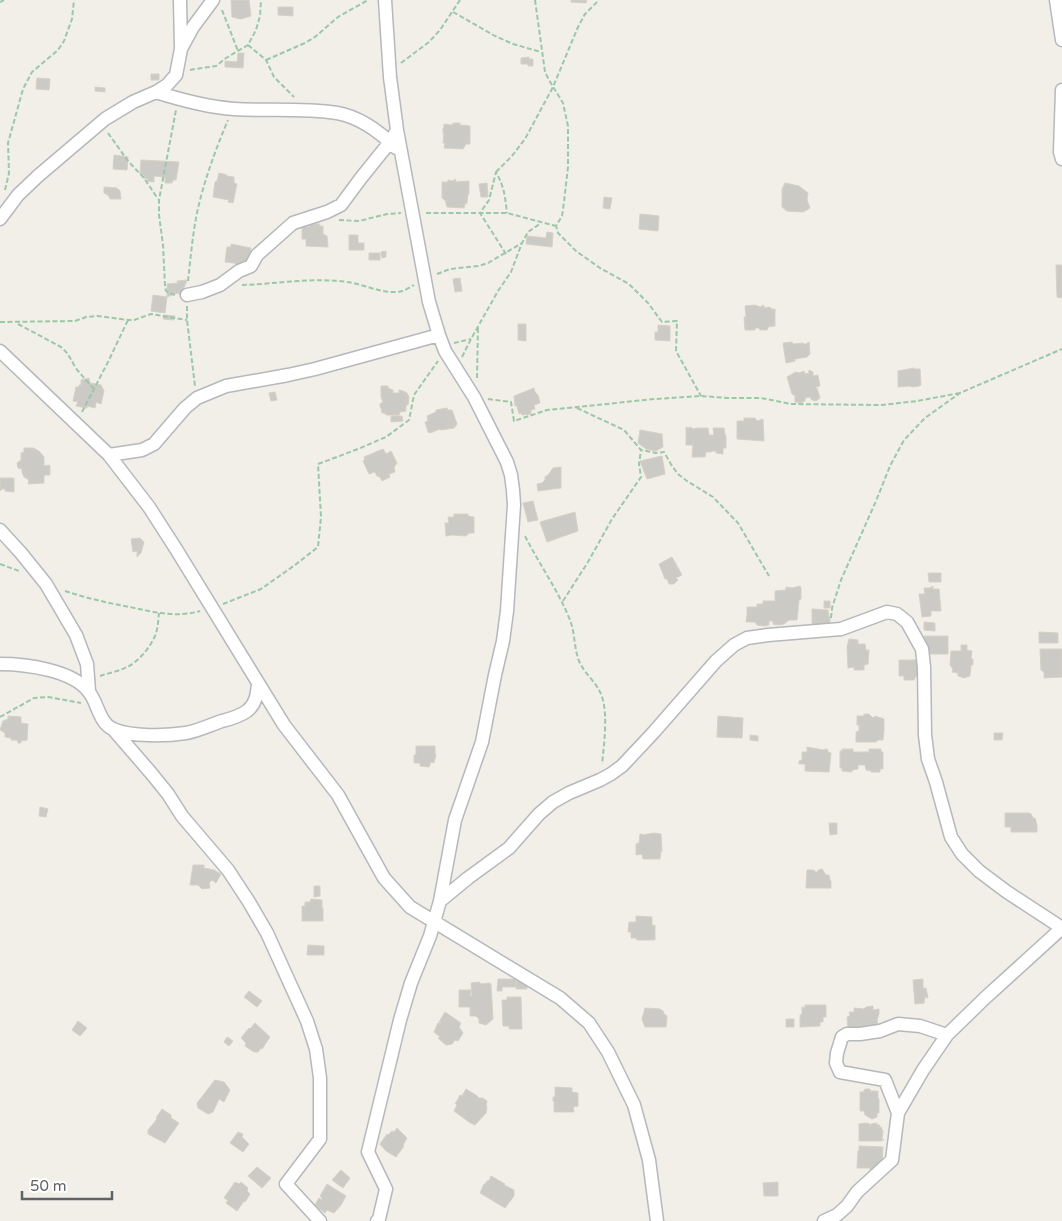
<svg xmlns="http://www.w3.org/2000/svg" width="1062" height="1221" viewBox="0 0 1062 1221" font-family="'Varela Round',sans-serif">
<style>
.building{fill:#cccac5;stroke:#d6d1c6}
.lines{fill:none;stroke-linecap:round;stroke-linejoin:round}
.street-casing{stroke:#b5b8bc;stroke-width:15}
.path{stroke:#9cc7a9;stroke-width:2;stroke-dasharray:5 2.5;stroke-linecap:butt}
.street{stroke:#fff;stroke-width:12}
</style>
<rect width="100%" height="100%" fill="#f1efe8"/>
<path class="building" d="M231,0H249L251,16L241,19L232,17Z
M571,0H587L586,3L571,2Z
M278,7H293V16L278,15Z
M238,53H244L243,68L225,67V61L237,62Z
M529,57V59H533V66H528V64H521V58Z
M151,74H159V80H151Z
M37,78L50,79L49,90L36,89Z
M95,87L105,88V92L95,91Z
M453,123H460V125L470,126V144H466L463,149L444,148L445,143H443L444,133H443V128L444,127V124L452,125Z
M114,155L128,157L127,170L113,169Z
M141,160L179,162L176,180H173L172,183H165V177L154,176V182L147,181L148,179L144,178V175L140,174Z
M219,173L227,175L226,176L234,177V183L237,184L233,203L228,202L229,200L213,197L215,182L217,181Z
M456,179L455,182L469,181V194H468L467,203L465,204L464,208L447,207L445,200L442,198V182H448V180L452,181Z
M487,183L488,197H481L479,184Z
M785,183L799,186L808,193L807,200L810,208L803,212L787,211L782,207V189Z
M104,187L117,188L120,191L121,199H110L108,195L104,193Z
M604,197L612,198L610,209L603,208Z
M640,214L659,216L658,231L639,229Z
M310,224H320L319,226H323V234L327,236L328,247L306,246V239H302V226L309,227Z
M547,232L553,233L552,247L526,244L527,236L546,238Z
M349,235H358V243H364V250H349Z
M231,244L251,248L248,265H238L234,263L225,262L227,247H231Z
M386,251V257L382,258L381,252Z
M369,253H380V260H369Z
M1056,265H1062V298L1057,297Z
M460,278L462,291L455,292L453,279Z
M187,280L181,295L177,293L167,297V284L178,283L177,281Z
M153,295L167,297L165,313L151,311Z
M755,305L760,307L764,305V308L770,307L771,309H775V326L768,327L767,330H760L759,328H755V330H745L744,317H746L745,306Z
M164,315L175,316L174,320L163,319Z
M518,324H526V341L518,340Z
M658,325L670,326V341L655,340V332H658Z
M792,342L793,344L803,343V344H807V343L809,342L810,354L807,357L795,359V361L786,363L783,343Z
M914,368V369H920L921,385L919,386L912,387L910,386L898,387V371Z
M809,370L813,372V376L818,375L820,386L816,387V390L817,388L820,398L816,401L812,400L810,397L805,398V401L801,403L795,402V396L792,394L787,377L796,372L799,373L804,371L805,374L809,373Z
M89,378L90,383L101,385L104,391L101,404L96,402L95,408L87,406V408L76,406L78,402L73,401L76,387H79V385H81V380Z
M381,386H388V388L393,390V393H399V390L403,391L407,393L409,397L408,405H406V411L400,412L399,415H386L385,413H382L381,408L380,407V404L383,402L381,397Z
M534,388L535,392L538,395L540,403L534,405L535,409L531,410V414L522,415L521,413L519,414L517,406H515L514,396Z
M275,392L277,400L271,401L269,393Z
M447,408L448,410H452L457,424L454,428L441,430L440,429L430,433L428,432L425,422L428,421L427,416L436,412V410Z
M391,416H402L403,421L391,422Z
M744,418H755L757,421L763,419L764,441L737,439V421H744Z
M686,427L688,428L691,427L693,429L696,428H708L709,435H714L713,428H724L725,435L726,436V448H723V454L716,453V451H712L711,452H706L705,457H692L693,445H686Z
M640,430L662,434L663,447L656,451L646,449L638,443Z
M24,448H33L39,451L44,457V466L50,465V475H44V483L28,484L29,480L24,477L22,472V469L18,468L17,463L21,460V453L24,452Z
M383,449L386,454L391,451L397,463L394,467L395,472L389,474L390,477L382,481L380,477L377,476L375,472L369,474L363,461L365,459L364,457Z
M662,456L665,474L647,479L640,461Z
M561,467V488L538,491L537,484L542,483L545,480V477L549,474L553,468Z
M0,478H14V492L5,491V489H2L0,491Z
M533,501L538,520L528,522L523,503Z
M575,512L578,531L547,542L540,522Z
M454,514H468V516L474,517V533H469L466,536L452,535L446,536L445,523H449L448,517H454Z
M140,538L144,542L141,553L137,557V551L133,552L131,539Z
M672,557L682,575L676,578L678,580L674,584H669L667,579H665L659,564Z
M928,573H941V582H929Z
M800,586L801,588V599L799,600L797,620H789L784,624L779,625L773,624V621H769V625L764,626L757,625L755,622H746L747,614V607H757V604H763V601H775V591L786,590V587L792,588Z
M933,586V589H939L941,611H931V616L922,617L919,594H925L924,588H930Z
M824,601H830V608H824Z
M812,609L828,610L829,617H830V626H812Z
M924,622L935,623V631L924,630Z
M1039,632L1058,633V643H1039Z
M924,636H948V654H924Z
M849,639L858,640V644H865L866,650H869L868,664L864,665V670H854V667L848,668L847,647Z
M961,645H967V650L972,651L971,659H973V665H971L970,676L964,678L958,676V673L952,672L953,669L950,665L951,651H961Z
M1040,649H1062V677L1044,678V672L1041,670Z
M899,660H922V676H916L914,680H904V676H899Z
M864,714H869L873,718L875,716L884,719V730L883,740H878L876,742H856V732L859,731V725H857V716H864Z
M8,716L21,717V723L28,724L27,740L21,741V743H18L17,740H11V738L5,737V733L0,730L3,721L8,719Z
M718,716L743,718L742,738L717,737Z
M994,733H1003L1002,740H994Z
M750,735L758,736V741L750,740Z
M416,746H435V754H436L434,763L431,762L429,767L420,766V763H414V755H416Z
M807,747L823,750L826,749L828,750V752L831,753L829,772L805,771V764H799V761L802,760V752H807Z
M842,749H853V752H869V749H881V752H883V769H880V772H871V771L866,770L865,765H858V769L852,770V772L842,771V768H840V751H842Z
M40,807L48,809L46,817L39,816Z
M1005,813H1029L1031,814L1033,818H1035L1037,825V832H1011V827H1005Z
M829,823H837V834L830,835Z
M654,833L661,834L662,851H661L660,859H643L642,854L636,855V844L639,843L640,834H642V835Z
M193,865H204V868L214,870L221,874L216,883L212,880L209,883L210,888L202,889L198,885H190Z
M822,869L826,875H829L830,880L831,881V888H806L807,870H814L815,872H818V870Z
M314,886H320V896L314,897Z
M311,899L322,900V909L323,908V921H302V906H305V902H310Z
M636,916L652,917V924L653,926L655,925V940H637L636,938H631V932H628L629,922H636Z
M308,945L324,946V955H307Z
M498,979H516V987H502V991H497Z
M517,979H527V989H516Z
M923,979V988H926L928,998L925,997L924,1003L915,1004L913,980Z
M480,982V984L490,983L491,985L493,1019L486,1025L479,1023V1019L476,1016H470V1007H459V990H471L470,996H472L471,983Z
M249,991L262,1001L257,1007L244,997Z
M507,997H521L522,1029H509V1026H503L502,1000H507Z
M805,1005H826V1017H823V1022H820V1026L800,1027V1015L802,1014V1007L805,1008Z
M873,1006V1010L879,1009V1014L877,1020L878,1026L848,1029L847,1017L850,1016L849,1012H854V1008L864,1009L866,1007Z
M645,1008L660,1009L663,1011L664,1014L667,1016L666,1027H645L642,1019Z
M445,1012L461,1023L459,1027L463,1033L458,1041L455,1040L452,1044L446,1045L438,1038L440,1037L434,1032L438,1023H441L439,1022Z
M786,1019H794V1027H786Z
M78,1021L87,1028L80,1036L72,1030Z
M255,1023L270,1037L262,1049L261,1048L258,1052H254L245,1046L246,1043L241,1038L249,1028L250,1029Z
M227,1037L233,1041L229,1046L224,1042Z
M215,1080L224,1082L230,1090L224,1102L219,1099L213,1112L208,1114L198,1108L197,1103Z
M555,1087L572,1088V1092L578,1093V1106L573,1107L574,1112H554V1101H553V1097H555Z
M466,1089L476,1095L479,1098H483L487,1101L486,1105L487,1107L486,1113L475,1125L469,1122L454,1111L457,1105L455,1103L457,1101L460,1095L462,1096Z
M866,1089H870V1091H878V1099H879V1113H877V1117L872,1119L865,1115L864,1111H860V1092H864V1090Z
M162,1109L171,1115V1118L179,1123L165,1143L148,1134V1130L157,1119L156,1118Z
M866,1123L870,1124V1127L871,1124L877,1123V1125H880L879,1127H881L883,1131L882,1139L884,1140H882V1141H859V1124Z
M397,1128L407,1138L403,1145L404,1146L396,1157L386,1151L380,1144L387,1134L388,1135L392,1131L394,1132Z
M238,1132L243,1134L242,1137L249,1144L243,1152L230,1143Z
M859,1146L883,1147L882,1167L878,1170H870V1168H857L858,1151H859Z
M257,1167L271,1178L262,1188L248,1176Z
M341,1170L350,1178L343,1188L332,1180Z
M491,1176L505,1184L504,1185L514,1190V1196L505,1208L480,1193L484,1184H485L488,1180L489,1181Z
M235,1182L239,1184L241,1182L248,1188L247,1191L250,1194L245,1202L244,1201L237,1211L226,1203L228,1200L224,1198Z
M778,1182V1196H764L763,1183Z
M327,1184L346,1196L341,1205L334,1213L327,1210L325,1213L315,1205L319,1198L322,1200V1198L320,1196Z"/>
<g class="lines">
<defs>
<path id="street" d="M180,0L181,47
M1056,0L1062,40
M1062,90L1060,152L1062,159
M156,92C181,100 208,107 234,109C268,111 303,108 337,113C360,117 380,132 396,148
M0,219L18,195L38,176L105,119L133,102L156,92L167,85L176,75L181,49L193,27L213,0
M187,295L202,292L220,285L239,271L251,266L257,255L293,223L327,212L341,205L361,178L390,142L397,130
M0,351L109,455L149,507L176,549L284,725L338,795L384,878L410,907L560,998L589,1023L608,1052L634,1105L649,1160L657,1221
M109,455L142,450L154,444L185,408L197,398L226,386L288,375L315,369L439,335
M0,530L21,553L46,584L76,635L87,664L89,691
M0,664C25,664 73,670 89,692C98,703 99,723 113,729C130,737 167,736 186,733C198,731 210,725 222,721C230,719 240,716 247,711C256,704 257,694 258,684
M113,729L151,773L168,794L182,816L228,870L249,902L267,933L307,1021L316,1049L320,1078V1139L286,1184L320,1221
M440,901L468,878L509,848L539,814L553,802L569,793L600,780L611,774L622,766L653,733L716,661L734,645L747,638L768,635L841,629L887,612L897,614L907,622L922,649L924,667L925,735L928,759L936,782L951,837L962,854L979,871L1007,892L1062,928L985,998L947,1035L923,1070L898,1113L892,1160L857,1192L847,1206L837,1215L824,1221
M898,1113L885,1080L840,1072L836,1063L837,1053L842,1037L847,1034H860L880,1031L898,1024L920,1026L947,1035
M377,1221L379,1219L386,1189L368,1152L400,1020L411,983L430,936L440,901L455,820L482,742L495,675L503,641L507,611L514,505L513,490L511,475L507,462L474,397L445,351L439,335L429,302L397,130L390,77L385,0"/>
</defs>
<use href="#street" class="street-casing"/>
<path class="path" d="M535,0L545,72L549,80L563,103L568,126V167L564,202L562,216L556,226L558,233L576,251L600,268L629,284L648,303L662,322L677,321L676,351L701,396
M0,2L4,0
M222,10L238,51
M453,12L495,36L513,44L541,52
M248,45L266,60L274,77L294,97
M266,60L305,43L315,37L338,17L368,0
M401,63L429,42L440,30L460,0
M190,70L195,69L216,66L226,58L248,45L256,30L260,16L261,0
M108,133L128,161L144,178L158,199
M496,172L512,156L525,139L553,87L578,27L585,14L599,0
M5,190L9,173L8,143L23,89L32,72L58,50L64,41L72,19L74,0
M426,213H507L556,226
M339,220L359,221L387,214L401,213
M506,254L480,213L489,200L496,172C504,187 505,195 507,213
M437,274L450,269L479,266L488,263L522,243
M188,281C191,255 193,227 200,200C207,173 217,146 228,120
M242,285C276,284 314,277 347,282C363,284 380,293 396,292C403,292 409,288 414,285
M175,295L169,293L166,291L165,286L163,245L159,215V200L176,110
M187,306V320L195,386
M0,322L75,321L86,317L98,316L128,320H134L151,314L187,320
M18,324L61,347C68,353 71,359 75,367C81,375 88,382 94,389
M454,343L471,339
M462,357L471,339L498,291L511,272L522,243L528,232L541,223
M477,378L478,327
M488,399L511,402L514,421L547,410L655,399L701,396L728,398H761L791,404L882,405L917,401L960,393
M577,408L624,430L641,450L656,453L664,452L672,466L678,474L687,481L713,497L738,523L769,576
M82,412L108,362L128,320
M525,536C539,564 558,590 570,620C575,633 574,648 579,661C584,673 595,681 600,692C609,709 604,745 602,764
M0,564L19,571
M65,591C86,598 108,603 130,607C153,612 177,618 200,611
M563,601L588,562L612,519L641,477L639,464L641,450
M223,604L261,589L295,565L318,547L321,517L318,464L358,449L386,437L409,420L414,395L438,361
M831,618L832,608L841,580L876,501L890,466L904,440L925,418L960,393L1062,349
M100,676C109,673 120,671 129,666C140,660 150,647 155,636C158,629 158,621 159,613
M0,717L34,698L48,697L81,703"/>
<use href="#street" class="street"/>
</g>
<path d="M22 1191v8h90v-8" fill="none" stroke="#5f6368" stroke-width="2.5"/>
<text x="30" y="1191" font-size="15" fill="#5f6368" stroke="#ffffff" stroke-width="4" paint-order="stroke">50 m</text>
</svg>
